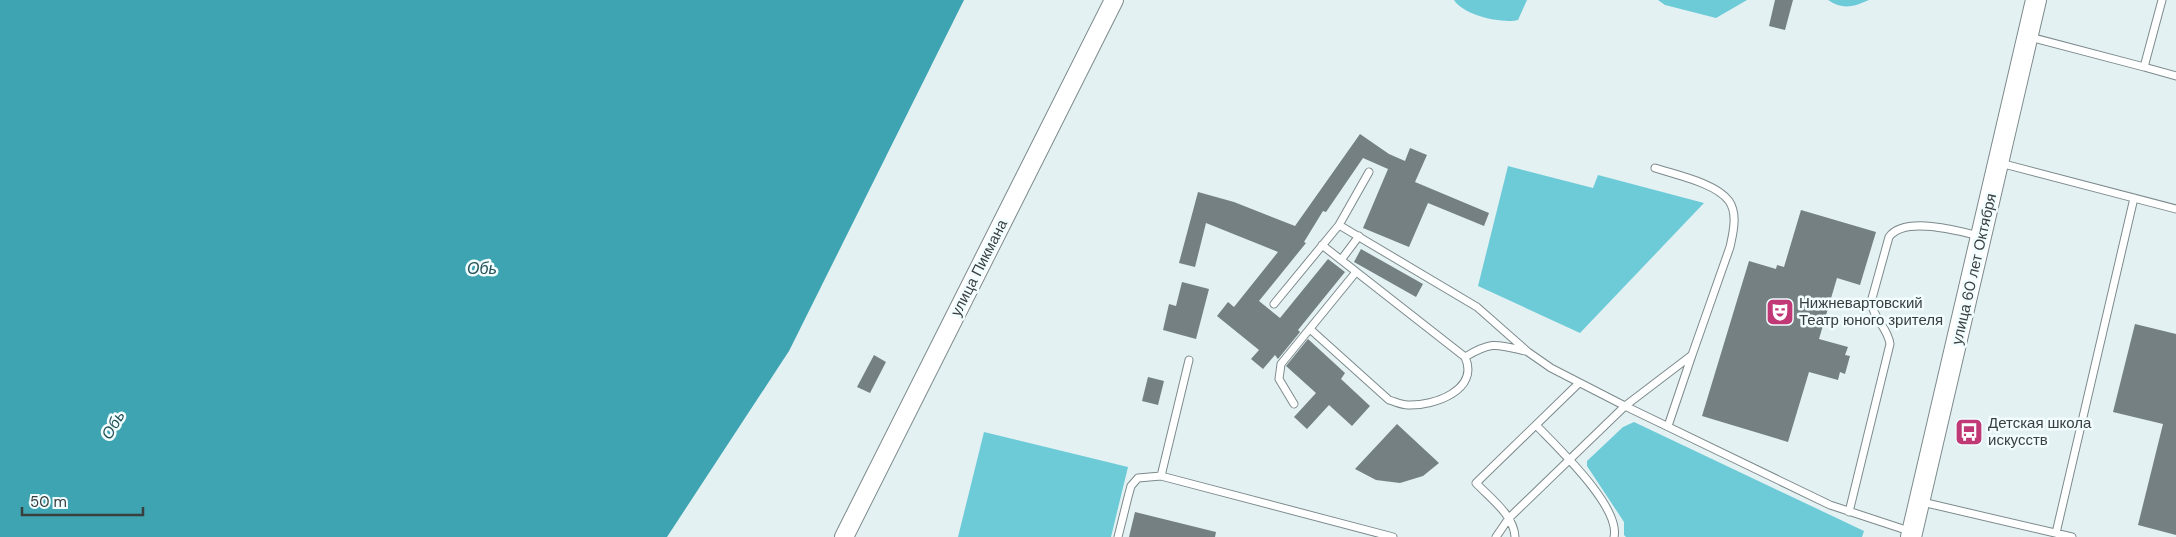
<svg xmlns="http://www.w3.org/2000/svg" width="2176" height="537" viewBox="0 0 2176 537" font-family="'DM Sans',sans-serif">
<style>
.green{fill:#6dcbd8}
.water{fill:#3ea4b1}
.building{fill:#748082}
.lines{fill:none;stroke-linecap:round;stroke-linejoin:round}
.service-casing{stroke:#7d8a8c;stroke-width:9}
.tertiary-casing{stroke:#7d8a8c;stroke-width:20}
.secondary-casing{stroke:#7d8a8c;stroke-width:22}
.service{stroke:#fff;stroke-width:7}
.tertiary{stroke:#fff;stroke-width:18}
.secondary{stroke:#fff;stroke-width:20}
.labels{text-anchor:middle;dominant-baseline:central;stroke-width:5;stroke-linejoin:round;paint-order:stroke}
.street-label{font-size:15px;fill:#393e3f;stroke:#f2fdff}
.poi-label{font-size:15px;fill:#393e3f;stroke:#f2fdff;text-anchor:start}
.water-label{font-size:16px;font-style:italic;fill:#255157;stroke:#f2fdff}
</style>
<rect width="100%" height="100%" fill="#e3f1f3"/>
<path class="green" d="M1454,0H1527L1518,20C1502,24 1463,15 1454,0Z
M1658,0H1747L1716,18L1665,5Z
M1828,0H1869C1853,7 1843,10 1828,0Z
M1508,166L1593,188L1598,175L1704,203L1580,333L1478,286Z
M1634,422L1864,531L1862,537H1626L1624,535V522L1587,466V461L1623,427Z
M984,432L1128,467L1111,537H958Z"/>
<path class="water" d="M0,0H964L789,351L667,537H0Z"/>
<path class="building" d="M1775,0H1793L1785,30L1769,26Z
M1360,134L1389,154L1405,161L1410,148L1427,155L1415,182L1489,213L1484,226L1428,203L1409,247L1363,228L1388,169L1363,158L1326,212L1323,211L1304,242L1306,243L1259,301L1280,318L1328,259L1345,272L1298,330L1300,332L1278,359L1275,355L1263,369L1251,359L1259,350L1217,316L1228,302L1234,307L1278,252L1206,223L1195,267L1179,263L1198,192L1234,202L1295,226Z
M1801,210L1876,232L1860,285L1837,278L1819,339L1848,347L1845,355L1850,356L1845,374L1840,372L1838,380L1809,372L1788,442L1702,416L1749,261L1776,269L1777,265L1784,267Z
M1361,249L1423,284L1416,297L1354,262Z
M1182,282L1209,289L1196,339L1163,330L1169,304L1176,306Z
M2135,324L2176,334V535L2138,525L2163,424L2113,412Z
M1308,339L1345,373L1341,379L1370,406L1352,426L1329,405L1307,429L1294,417L1316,393L1286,366Z
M874,355L886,362L870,393L857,387Z
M1148,377L1164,381L1158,405L1142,401Z
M1397,424L1439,463L1423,476L1400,483L1376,480L1355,469Z
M1135,512L1216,532L1215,537H1129Z"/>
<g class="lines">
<defs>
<path id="service" d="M2030,37L2144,67L2162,0
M2144,67L2176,76
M2000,163L2176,209
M1339,225L1369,172
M1341,260L1359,236
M1274,304L1339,225L1477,307L1528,352L1551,368L1625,406L1692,355L1730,247C1733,233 1738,214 1729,201C1716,183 1676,175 1655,168
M1310,329L1389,400C1396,402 1401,405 1408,405C1434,406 1480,390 1465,357L1322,245
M1465,357C1492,341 1496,344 1525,351
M1189,360L1161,476L1393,537
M1294,404L1279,379L1281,364L1356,272
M1536,425C1557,447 1621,507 1614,537
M1668,426L1692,355
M1922,502L2072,537
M1849,512L1890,344C1888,328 1873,318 1871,302L1889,237C1904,216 1957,230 1979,236
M2056,533L2134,198
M1118,537L1128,497L1131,486L1138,478L1161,476
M1496,537L1509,518L1625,406L1830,505L1909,531
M1515,537C1514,515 1490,498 1476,483L1579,383"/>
<path id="tertiary" d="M844,537L1114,0"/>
<path id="secondary" d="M1911,537L2036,0"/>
</defs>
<use href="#service" class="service-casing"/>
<use href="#tertiary" class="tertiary-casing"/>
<use href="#secondary" class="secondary-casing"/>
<use href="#service" class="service"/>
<use href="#tertiary" class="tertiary"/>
<use href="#secondary" class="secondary"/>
</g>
<defs>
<symbol id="theatre-square" viewBox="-11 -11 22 22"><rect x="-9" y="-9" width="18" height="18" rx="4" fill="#c03875" stroke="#f2fdff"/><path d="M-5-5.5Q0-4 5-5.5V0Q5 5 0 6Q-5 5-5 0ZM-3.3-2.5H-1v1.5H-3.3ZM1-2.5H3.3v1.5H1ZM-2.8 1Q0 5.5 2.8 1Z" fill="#fff"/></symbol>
<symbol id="bus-square" viewBox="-11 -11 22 22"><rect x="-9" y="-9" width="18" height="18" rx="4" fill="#c03875" stroke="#f2fdff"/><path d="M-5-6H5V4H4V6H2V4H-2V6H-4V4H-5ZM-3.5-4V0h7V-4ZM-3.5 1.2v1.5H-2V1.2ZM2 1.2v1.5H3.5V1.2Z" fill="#fff"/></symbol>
</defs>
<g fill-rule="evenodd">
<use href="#theatre-square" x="1764" y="296" width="32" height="32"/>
<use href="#bus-square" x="1953" y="416" width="32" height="32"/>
</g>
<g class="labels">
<g class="street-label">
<text transform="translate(979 268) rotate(-63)">улица Пикмана</text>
<text transform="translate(1974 269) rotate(-77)">улица 60 лет Октября</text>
</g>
<g class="poi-label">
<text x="1799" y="303">Нижневартовский<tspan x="1799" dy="17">Театр юного зрителя</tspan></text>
<text x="1988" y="423">Детская школа<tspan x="1988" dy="17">искусств</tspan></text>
</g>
<g class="water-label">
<text x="482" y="268">Обь</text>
<text transform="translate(113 425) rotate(-60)">Обь</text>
</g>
</g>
<path d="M22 507v8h121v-8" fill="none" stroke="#393e3f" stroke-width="2.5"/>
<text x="30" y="507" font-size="15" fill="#393e3f" stroke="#f2fdff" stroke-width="4" paint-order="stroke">50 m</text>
</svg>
